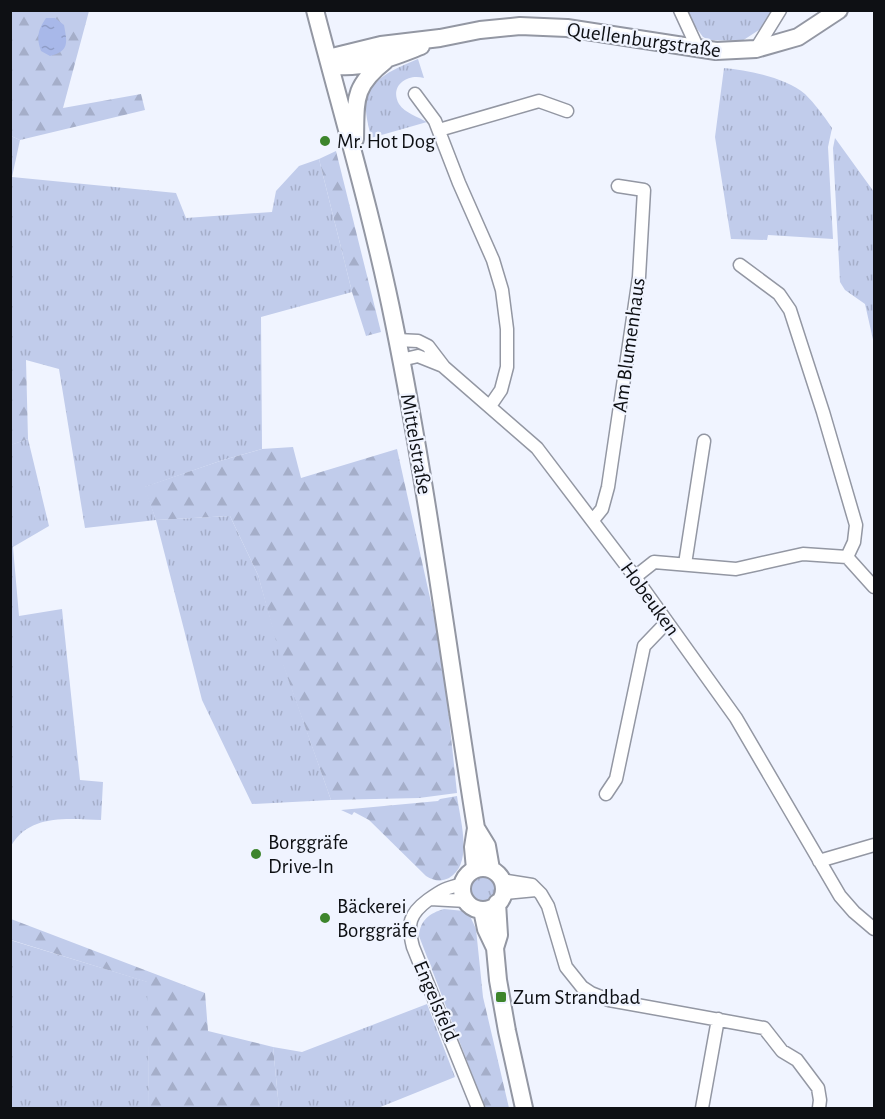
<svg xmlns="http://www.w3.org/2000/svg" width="885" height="1119" viewBox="0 0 885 1119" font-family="'Alegreya Sans',sans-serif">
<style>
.grass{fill:url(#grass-tufts)}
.forest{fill:url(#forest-firs)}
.water{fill:url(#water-ripples)}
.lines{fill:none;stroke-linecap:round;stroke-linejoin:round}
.street-casing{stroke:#9397a3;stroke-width:15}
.secondary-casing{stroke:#9397a3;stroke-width:20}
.street{stroke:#fff;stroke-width:12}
.secondary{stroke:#fff;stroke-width:16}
.poi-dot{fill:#3d852c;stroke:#f0f4ff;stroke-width:2}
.labels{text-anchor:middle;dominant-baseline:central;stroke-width:4.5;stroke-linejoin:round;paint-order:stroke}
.street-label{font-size:21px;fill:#0e1014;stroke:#f0f4ff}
.poi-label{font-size:21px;fill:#0e1014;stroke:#f0f4ff;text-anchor:start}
</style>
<defs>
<pattern id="grass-tufts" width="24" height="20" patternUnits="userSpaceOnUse" patternTransform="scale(1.5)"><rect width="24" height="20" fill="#c1cceb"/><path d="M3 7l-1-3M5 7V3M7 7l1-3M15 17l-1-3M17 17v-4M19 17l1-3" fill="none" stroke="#a5aec9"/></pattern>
<pattern id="forest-firs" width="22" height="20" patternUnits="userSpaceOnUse" patternTransform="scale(1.5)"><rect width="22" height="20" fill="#c1cceb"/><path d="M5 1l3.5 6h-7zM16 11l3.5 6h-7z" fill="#a5aec9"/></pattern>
<pattern id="water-ripples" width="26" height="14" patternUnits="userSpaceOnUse" patternTransform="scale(1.5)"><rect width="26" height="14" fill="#a8b8e9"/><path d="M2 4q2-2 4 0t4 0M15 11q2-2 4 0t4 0" fill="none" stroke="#8f9dc7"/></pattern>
</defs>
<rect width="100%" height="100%" fill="#f0f4ff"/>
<path class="grass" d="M684,11H775L762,28L742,41L709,40L703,37Z
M418,59L424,78C407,73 389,86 399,104C405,113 418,117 427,122L371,138C369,127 365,115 366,104C366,79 399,67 418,59Z
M724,68C748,70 786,78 805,94C815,104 824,116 832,128L828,147L833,239L768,235L767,240L731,239L715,137Z
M11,136L20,140L12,177L176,193L186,218L272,212L276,191L299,166L319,159L352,292L261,317L262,449L223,460L145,487L156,520L230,516L258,575L284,666L331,800L252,804L202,700L156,520L85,528L59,369L26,360H11Z
M835,138L874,192V344L865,304L845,290L840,282L833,148Z
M28,439L49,526L13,547L19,616L62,609L80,780L103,782L101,820C69,819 30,813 11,846L10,445Z
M471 888a13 13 0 1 1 26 0a13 13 0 1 1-26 0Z
M10,940L148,982L149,1108H11Z
M427,1004L455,1077L378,1108H279L273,1047L302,1052Z"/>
<path class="forest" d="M10,11H89L63,108L141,94L145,110L20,140L11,136Z
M336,151L381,332L366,336L352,292L319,159Z
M11,360H26L28,439L11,445Z
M293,447L301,478L397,449L442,652L457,793L419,798L331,800L281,659L258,575L230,516L156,520L144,487L223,460L262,449Z
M457,796C460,820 474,864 449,878C441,882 434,881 426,876L369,820L354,812L352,815L341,810L438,801L440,799Z
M444,909L464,911L470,916L476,929L483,997L509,1108H485L419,936C420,920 430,913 444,909Z
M11,919L205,993L208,1031L273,1047L279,1108H149L147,982L11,940Z"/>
<path class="water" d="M46,18H55L64,25C67,42 70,51 50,56L41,51C36,37 38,30 46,18Z"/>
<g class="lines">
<defs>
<path id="street" d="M680,10L698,49
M756,49L780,10
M415,94L435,121L459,183L493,260L502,290L507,329V367L501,390L490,406
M439,130L539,101L567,111
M740,265L779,294L790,310L823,412L856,525L854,542L847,557
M397,340L418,341L428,346L444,367L537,448L635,577L736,718L840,896L854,912L874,929
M401,360L418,356L443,366
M593,520L602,509L608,487L639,277L644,190L618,186
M685,564L704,441
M635,577L654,562L736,569L803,554L847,557L874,587
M606,794L616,779L644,646L667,622
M819,861L874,845
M502,880L532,885L541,894L548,906L566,967L582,987L591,993L609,1000L764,1028L782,1051L797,1060L818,1088L820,1100L819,1108
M463,884C446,888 442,890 428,900C409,914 407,924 413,947L478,1108
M504,893L536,890
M430,899L467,901
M702,1108L718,1019"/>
<path id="secondary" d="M315,10C342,114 373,218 394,323C428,490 449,660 476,828L473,847L475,869
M328,58L381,45L440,38L480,30L520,26L567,28L716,51L756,49L798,37L839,10
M330,65C363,70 390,58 421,46
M355,139C356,101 352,87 385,61
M476,828L487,846L491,869
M462 889a21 21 0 1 1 42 0a21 21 0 1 1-42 0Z
M482,910L486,929L495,948L498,980L507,1031L524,1108
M495,948L499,935L497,903"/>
</defs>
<use href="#street" class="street-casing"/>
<use href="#secondary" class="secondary-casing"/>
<use href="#street" class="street"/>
<use href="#secondary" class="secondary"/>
</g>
<g class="poi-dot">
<circle cx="325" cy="141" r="6"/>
<circle cx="256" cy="854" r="6"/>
<circle cx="325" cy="918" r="6"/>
<rect x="495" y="991" width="12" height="12" rx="3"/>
</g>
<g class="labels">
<g class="street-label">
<text transform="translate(644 40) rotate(8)">Quellenburgstraße</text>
<text transform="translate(629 345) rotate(-82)">Am Blumenhaus</text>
<text transform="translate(416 444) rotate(80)">Mittelstraße</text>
<text transform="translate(650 599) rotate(54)">Hobeuken</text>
<text transform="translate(436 1001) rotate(67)">Engelsfeld</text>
</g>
<g class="poi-label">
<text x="337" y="141">Mr. Hot Dog</text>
<text x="268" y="842">Borggräfe<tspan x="268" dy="24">Drive-In</tspan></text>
<text x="337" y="906">Bäckerei<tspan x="337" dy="24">Borggräfe</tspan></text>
<text x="513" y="997">Zum Strandbad</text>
</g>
</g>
<rect width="885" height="1119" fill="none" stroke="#0e1014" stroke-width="24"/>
</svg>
